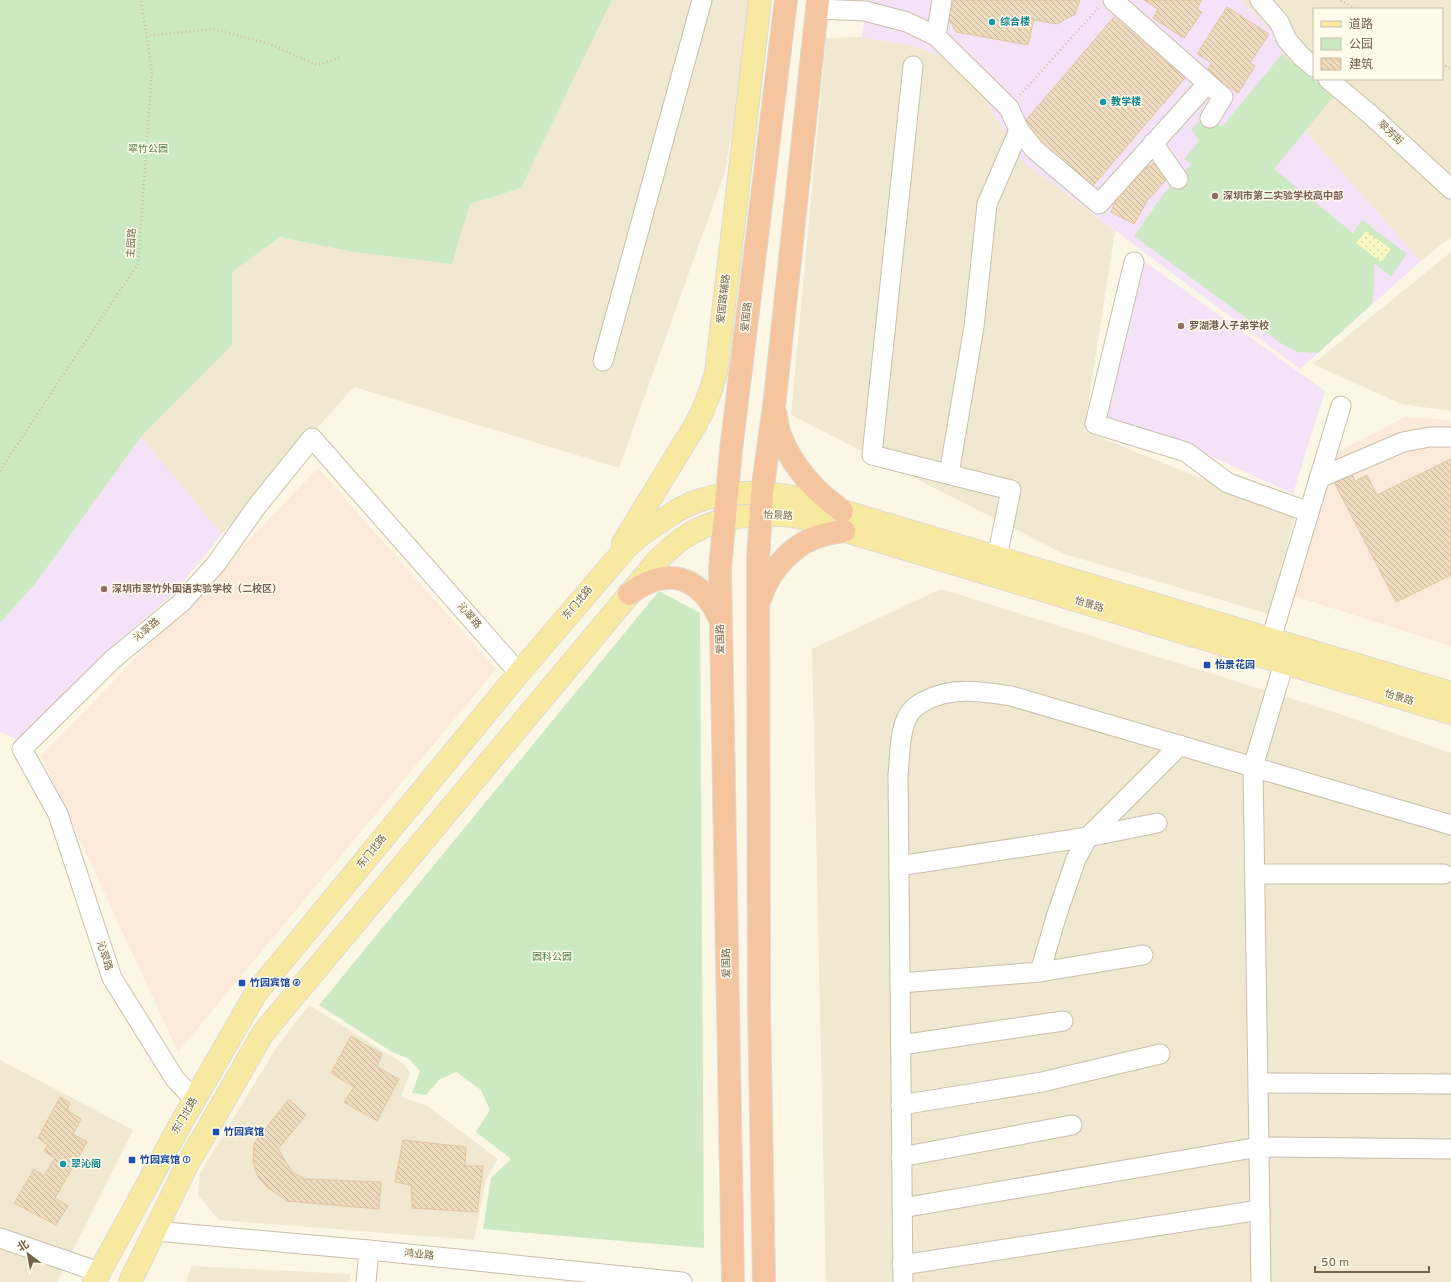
<svg xmlns="http://www.w3.org/2000/svg" width="1451" height="1282" viewBox="0 0 1451 1282" font-family="Overpass,'Noto Sans SC',sans-serif">
	<style>
		.residential { fill: #f0e8d1; fill-rule: evenodd }
		.commercial { fill: #fbead9 }
		.education { fill: #f4e2f8 }
		.green { fill: #cce9c4 }
		.sand { fill: url(#sand-dots) }
		.building { fill: url(#building-back-hatch); stroke: #e2c69f }
		.lines { fill: none; stroke-linecap: round; stroke-linejoin: round }
		.minor-casing { stroke: #cabea9; stroke-width: 21 }
		.major-casing { stroke: #ded9d4; stroke-width: 24 }
		.highway-casing { stroke: #ded9d4; stroke-width: 24 }
		.path { stroke: #d5bfa1; stroke-width: 2.5; stroke-dasharray: 1 3; stroke-linecap: butt }
		.minor { stroke: #fff; stroke-width: 19 }
		.major { stroke: #f8e9a0; stroke-width: 22 }
		.highway { stroke: #f4c59e; stroke-width: 22 }
		.culture-dot { fill: #0f9aa8; stroke: #fefbeb; stroke-width: 1.5 }
		.education-dot { fill: #8d6e63; stroke: #fefbeb; stroke-width: 1.5 }
		.transit-dot { fill: #1a4fb4; stroke: #fefbeb; stroke-width: 1.5 }
		.labels { text-anchor: middle; dominant-baseline: central; stroke-width: 3; stroke-linejoin: round; paint-order: stroke }
		.culture-label { font-size: 10px; font-weight: bold; fill: #0d838f; stroke: #fefbeb; text-anchor: start }
		.street-label { font-size: 10px; fill: #74624b; stroke: #fefbeb }
		.park-label { font-size: 10px; fill: #4c7f46; stroke: #fefbeb }
		.education-label { font-size: 10px; font-weight: bold; fill: #785e54; stroke: #fefbeb; text-anchor: start }
		.transit-label { font-size: 10px; font-weight: bold; fill: #164399; stroke: #fefbeb; text-anchor: start }
	</style>
	<defs>
		<pattern id="sand-dots" width="8" height="8" patternUnits="userSpaceOnUse"><rect width="8" height="8" fill="#faf8c1"/><path d="M2 2h.1M6 6h.1" fill="none" stroke="#dad7a7" stroke-width="1.8" stroke-linecap="round"/></pattern>
		<pattern id="building-back-hatch" width="6" height="6" patternUnits="userSpaceOnUse"><rect width="6" height="6" fill="#eedabc"/><path d="M-1 5l2 2M0 0l6 6M5-1l2 2" fill="none" stroke="#c5b49b"/></pattern>
	</defs>
	<rect width="100%" height="100%" fill="#fcf7e5"/>
	<g class="residential">
		<polygon points="612,0 754,0 725,172 619,468 354,387 222,534 141,437 232,345 232,272 280,237 353,252 452,264 470,204 521,188"/>
		<path d="M1240,0H1451V237L1421,261L1305,131L1334,96L1282,54L1277,37ZM1314,9H1442V79H1314Z"/>
		<polygon points="862,37 915,46 948,59 979,89 1021,160 1115,231 1084,431 1295,516 1269,614 1064,554 791,415 826,38"/>
		<polygon points="1451,252 1451,411 1401,404 1313,364"/>
		<polygon points="941,589 1334,712 1451,753 1451,1282 826,1282 812,649"/>
		<polygon points="309,1005 404,1064 410,1073 401,1097 426,1105 498,1159 486,1180 474,1240 219,1220 198,1195 200,1173 276,1048"/>
		<polygon points="0,1060 133,1130 57,1282 0,1282"/>
		<polygon points="192,1266 350,1274 350,1282 186,1282"/>
	</g>
	<g class="commercial">
		<polygon points="1405,417 1451,420 1451,646 1294,596 1332,455"/>
		<polygon points="318,468 496,669 178,1052 41,756"/>
	</g>
	<g class="education">
		<polygon points="867,0 1240,0 1278,37 1282,54 1334,96 1305,131 1421,261 1300,369 1021,160 979,89 948,59 915,46 862,37"/>
		<polygon points="1144,261 1325,391 1293,494 1200,451 1104,419"/>
		<polygon points="141,437 222,534 173,594 115,644 20,741 0,732 0,623 35,584"/>
	</g>
	<g class="green">
		<polygon points="0,0 612,0 521,188 470,204 452,264 353,252 280,237 232,272 232,345 141,437 35,584 0,623"/>
		<polygon points="1282,54 1334,96 1274,169 1353,233 1362,220 1407,254 1391,276 1374,264 1374,286 1372,304 1318,353 1298,352 1282,344 1134,236 1165,192 1192,164 1184,159 1199,141 1191,129 1206,115 1222,127"/>
		<polygon points="659,591 700,613 704,1248 483,1229 491,1178 511,1159 476,1132 490,1110 481,1090 456,1072 439,1080 426,1095 412,1093 420,1071 409,1059 392,1052 319,1005"/>
	</g>
	<polygon class="sand" points="1366,231 1391,249 1381,262 1356,243"/>
	<g class="building">
		<polygon points="951,0 1080,0 1075,14 1057,24 1034,20 1028,45 956,32 949,19"/>
		<polygon points="1144,0 1202,0 1197,9 1202,12 1184,38 1153,18 1158,9"/>
		<polygon points="1227,7 1269,34 1250,63 1255,66 1238,93 1206,72 1212,63 1197,54"/>
		<polygon points="1114,17 1185,78 1092,187 1021,126"/>
		<polygon points="1154,163 1166,180 1147,201 1134,224 1111,212 1117,198 1139,172"/>
		<polygon points="1451,459 1451,575 1396,602 1333,480 1351,471 1355,481 1367,475 1377,495"/>
		<polygon points="351,1036 382,1054 377,1067 399,1079 377,1121 344,1102 354,1087 331,1073"/>
		<polygon points="60,1097 70,1103 67,1110 81,1119 73,1134 87,1142 55,1198 68,1206 56,1225 14,1203 34,1169 44,1176 55,1158 44,1151 48,1145 38,1138"/>
		<polygon points="289,1099 306,1115 278,1149 292,1172 305,1179 381,1182 379,1209 287,1201 267,1187 258,1177 253,1161 254,1143"/>
		<polygon points="403,1140 466,1147 465,1166 483,1166 477,1212 412,1208 411,1185 395,1182"/>
	</g>
	<g class="lines">
		<g class="minor-casing">
			<g id="minor">
				<polyline points="1113,0 1223,97 1210,118"/>
				<polyline points="1260,0 1279,22 1287,40 1301,56 1314,67"/>
				<polyline points="817,9 865,11 907,22 936,36 1009,108 1019,130 1034,149 1099,204 1207,84"/>
				<polyline points="936,36 942,0"/>
				<polyline points="913,66 872,455 1011,490 997,557"/>
				<polyline points="1328,79 1372,116 1451,189"/>
				<polyline points="1153,143 1178,179"/>
				<polyline points="1134,262 1095,424 1186,452 1228,483 1309,512"/>
				<polyline points="603,361 702,0"/>
				<polyline points="949,474 974,327 987,204 1019,130"/>
				<polyline points="1319,478 1403,442 1430,437 1451,437"/>
				<polyline points="1271,639 1341,406"/>
				<polyline points="899,866 1088,837 1157,823"/>
				<polyline points="1255,874 1444,874"/>
				<polyline points="1040,972 1057,914 1076,859 1088,837 1180,745"/>
				<polyline points="900,983 1040,972 1143,955"/>
				<polyline points="901,1045 1063,1021"/>
				<polyline points="1258,1083 1451,1084"/>
				<polyline points="195,1100 175,1079 112,978 58,814 22,749 112,660 181,603 216,564 257,506 312,438 519,673"/>
				<polyline points="901,1105 1042,1082 1160,1054"/>
				<polyline points="901,1157 1072,1125"/>
				<polyline points="902,1208 1259,1147 1451,1149"/>
				<polyline points="155,1231 369,1250 682,1282"/>
				<polyline points="0,1238 99,1272"/>
				<polyline points="902,1265 1260,1210"/>
				<polyline points="366,1282 369,1250"/>
				<path d="M903,1282L898,775C900,758 899,734 907,718C910,711 916,706 921,703C949,686 980,691 1011,696L1451,825"/>
				<polyline points="1261,1282 1253,767 1284,663"/>
			</g>
		</g>
		<g class="major-casing">
			<g id="major">
				<path d="M623,543L696,424C705,407 711,392 716,373L760,0"/>
				<polyline points="94,1282 180,1125 256,993 519,673 607,570 627,547 643,533 678,510 692,503 704,499 727,493 762,493 788,496 799,498 1451,693"/>
				<path d="M130,1282L187,1165L263,1033L657,561C667,551 676,542 688,535C720,515 763,512 799,517L1451,713"/>
			</g>
		</g>
		<g class="highway-casing">
			<g id="highway">
				<path d="M776,415C778,444 800,474 820,493C827,500 835,505 842,511"/>
				<path d="M629,594C668,565 700,576 720,619"/>
				<path d="M761,597C769,570 795,542 823,535C830,533 837,532 844,531"/>
				<polyline points="733,1282 720,569 731,450 786,0"/>
				<polyline points="764,1282 759,1004 758,560 762,493 775,398 818,0"/>
			</g>
		</g>
		<g class="path">
			<polyline points="1341,0 1355,9"/>
			<polyline points="146,36 214,29 267,43 317,65 339,58"/>
			<polyline points="1442,64 1451,69"/>
			<polyline points="1020,95 1098,8"/>
			<polyline points="0,471 73,360 138,264 152,71 141,0"/>
		</g>
		<use href="#minor" class="minor"/>
		<use href="#major" class="major"/>
		<use href="#highway" class="highway"/>
	</g>
	<g class="culture-dot">
		<circle cx="992" cy="22" r="4"/>
		<circle cx="1103" cy="102" r="4"/>
		<circle cx="63" cy="1164" r="4"/>
	</g>
	<g class="education-dot">
		<circle cx="1215" cy="196" r="4"/>
		<circle cx="1181" cy="326" r="4"/>
		<circle cx="104" cy="589" r="4"/>
	</g>
	<g class="transit-dot">
		<rect x="1203" y="661" width="8" height="8" rx="2"/>
		<rect x="238" y="979" width="8" height="8" rx="2"/>
		<rect x="212" y="1128" width="8" height="8" rx="2"/>
		<rect x="128" y="1156" width="8" height="8" rx="2"/>
	</g>
	<g class="labels">
		<g class="culture-label">
			<text x="1000" y="22">综合楼</text>
			<text x="1111" y="102">教学楼</text>
			<text x="71" y="1164">翠沁阁</text>
		</g>
		<g class="street-label">
			<text transform="translate(1390 133) rotate(43)">翠芳街</text>
			<text transform="translate(132 243) rotate(-86)">主园路</text>
			<text transform="translate(724 299) rotate(-83)">爱国路辅路</text>
			<text transform="translate(747 317) rotate(-83)">爱国路</text>
			<text transform="translate(778 516) rotate(3)">怡景路</text>
			<text transform="translate(578 603) rotate(-50)">东门北路</text>
			<text transform="translate(1089 605) rotate(17)">怡景路</text>
			<text transform="translate(469 616) rotate(49)">沁翠路</text>
			<text transform="translate(147 630) rotate(-40)">沁翠路</text>
			<text transform="translate(721 639) rotate(-91)">爱国路</text>
			<text transform="translate(1399 698) rotate(17)">怡景路</text>
			<text transform="translate(372 852) rotate(-51)">东门北路</text>
			<text transform="translate(104 956) rotate(72)">沁翠路</text>
			<text transform="translate(727 963) rotate(-91)">爱国路</text>
			<text transform="translate(185 1116) rotate(-60)">东门北路</text>
			<text transform="translate(419 1255) rotate(6)">鸿业路</text>
		</g>
		<g class="park-label">
			<text x="148" y="149">翠竹公园</text>
			<text x="552" y="957">园科公园</text>
		</g>
		<g class="education-label">
			<text x="1223" y="196">深圳市第二实验学校高中部</text>
			<text x="1189" y="326">罗湖港人子弟学校</text>
			<text x="112" y="589">深圳市翠竹外国语实验学校（二校区）</text>
		</g>
		<g class="transit-label">
			<text x="1215" y="665">怡景花园</text>
			<text x="250" y="983">竹园宾馆 ②</text>
			<text x="224" y="1132">竹园宾馆</text>
			<text x="140" y="1160">竹园宾馆 ①</text>
		</g>
	</g>
	<rect x="1313" y="8" width="130" height="72" fill="#fefbeb" stroke="#c7beab"/>
	<rect x="1321" y="21" width="20" height="6" fill="#f8e9a0" stroke="#c7beab"/>
	<text x="1349" y="28" font-size="12" fill="#74624b">道路</text>
	<rect x="1321" y="38" width="20" height="12" fill="#cce9c4" stroke="#c7beab"/>
	<text x="1349" y="48" font-size="12" fill="#74624b">公园</text>
	<rect x="1321" y="58" width="20" height="12" fill="url(#building-back-hatch)" stroke="#c7beab"/>
	<text x="1349" y="68" font-size="12" fill="#74624b">建筑</text>
	<g transform="translate(28 1254) rotate(328)" stroke="#fefbeb" stroke-width="3" paint-order="stroke">
	<path d="M0-3L7 15L0 10L-7 15Z" fill="#74624b"/>
	<text y="-6" font-size="11" font-weight="bold" text-anchor="middle" fill="#74624b">北</text>
	</g>
	<path d="M1315 1266v6h114v-6" fill="none" stroke="#74624b" stroke-width="2"/>
	<text x="1321" y="1266" font-size="12" fill="#74624b" stroke="#fefbeb" stroke-width="3" paint-order="stroke">50 m</text>
</svg>
